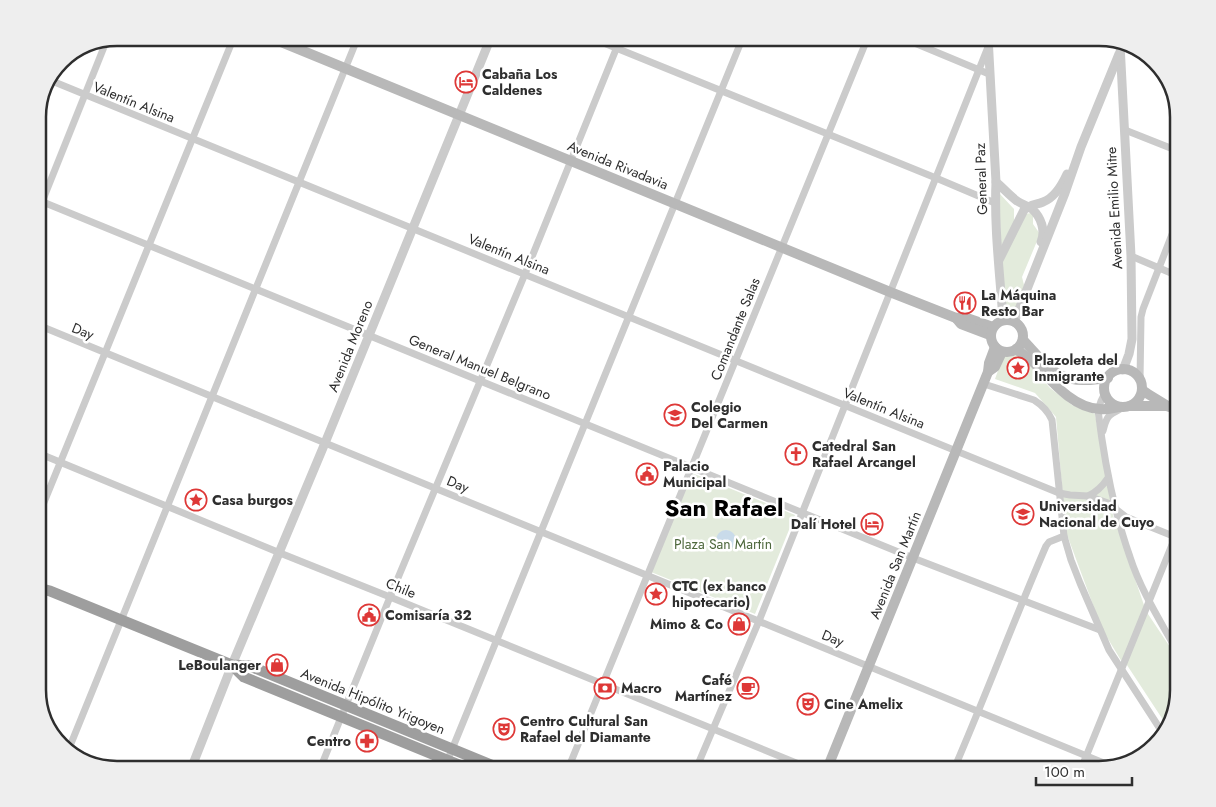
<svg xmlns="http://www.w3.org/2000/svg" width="1216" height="807" viewBox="0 0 1216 807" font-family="Jost,sans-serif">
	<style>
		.green { fill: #e3ebdc }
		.water { fill: #c9dbea }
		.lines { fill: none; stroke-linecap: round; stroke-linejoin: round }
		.minor { stroke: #cbcbcb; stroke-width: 7 }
		.tertiary { stroke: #cbcbcb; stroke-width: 9 }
		.secondary { stroke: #b8b8b8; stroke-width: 10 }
		.trunk { stroke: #9e9e9e; stroke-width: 11 }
		.labels { text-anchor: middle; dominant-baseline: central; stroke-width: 5; stroke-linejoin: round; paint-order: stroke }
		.poi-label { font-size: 14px; font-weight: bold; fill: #2e2e2e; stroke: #fff; text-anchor: start }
		.street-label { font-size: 14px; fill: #2e2e2e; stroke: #fff }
		.park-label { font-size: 14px; fill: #4e683d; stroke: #fff }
		.town-label { font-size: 24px; font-weight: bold; fill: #000; stroke: #fff }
		.rim { fill: none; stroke: #2e2e2e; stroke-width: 2.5 }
	</style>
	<rect width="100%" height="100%" fill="#fff"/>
	<g class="green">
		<polygon points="999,193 1014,209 1014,223 1001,246"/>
		<polygon points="1031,213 1033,216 1033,224 1040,234 1022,277 1024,285 1014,318 1005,317 999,261 1025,214"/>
		<polygon points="1004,354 1018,355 1034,370 1050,388 1072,405 1095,414 1113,515 1146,611 1178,659 1178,690 1167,726 1123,659 1122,662 1102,629 1066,532 1056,417 1035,393 995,379"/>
		<polygon points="692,473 795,515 755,614 651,572"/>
	</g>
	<circle class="water" cx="726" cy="540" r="10"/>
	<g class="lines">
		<g class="minor">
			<polyline points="589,37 936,178 995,203"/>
			<polyline points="900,37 989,74"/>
			<polyline points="52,81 1059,493 1070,495 1088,496 1108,503 1126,517 1178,538"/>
			<polyline points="1125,130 1178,151"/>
			<polyline points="38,200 913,558 1100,630"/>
			<polyline points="38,212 106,42"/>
			<polyline points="1131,256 1178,276"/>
			<polyline points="38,325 1111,766"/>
			<polyline points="1140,380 1141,317 1143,309 1178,219"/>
			<path d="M984,384L1034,400C1042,405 1048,411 1052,420L1064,536L1071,560L1080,583L1109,650L1164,735"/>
			<path d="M1105,393L1101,401L1098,410C1104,460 1113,509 1130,557C1141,591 1161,622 1178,653"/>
			<path d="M1103,431C1107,414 1109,415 1124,407"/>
			<polyline points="38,453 280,553 390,597 811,769"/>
			<path d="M1088,496C1097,492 1102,487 1108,478"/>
			<polyline points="38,517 234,37"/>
			<polyline points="68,751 358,37"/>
			<polyline points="320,769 390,597 525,274 621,37"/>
			<polyline points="444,769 743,37"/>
			<polyline points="568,769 868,37"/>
			<polyline points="696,769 759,621 988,47"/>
			<path d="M954,769C986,695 1014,620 1046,546L1049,542L1064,536"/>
			<polyline points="1081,769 1178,530"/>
		</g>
		<g class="tertiary">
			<path d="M988,37L996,182C994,228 1000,274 1003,320"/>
			<polyline points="1120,44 1131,256 1132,339 1129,354 1123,370"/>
			<path d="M996,182C1003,188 1010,196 1017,201C1022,204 1027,206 1032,209C1041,217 1046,231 1041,242"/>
			<path d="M999,260L1024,210C1030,204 1036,205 1043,202C1054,198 1062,185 1067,174"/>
			<polyline points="1014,322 1065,193 1081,147 1119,54"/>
			<polyline points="191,769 232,665 325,443 491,37"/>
		</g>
		<g class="secondary">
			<polyline points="269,37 890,292 956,318 964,317 993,327"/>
			<polyline points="956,318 961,324 990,335"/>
			<circle cx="1007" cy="336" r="16"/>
			<path d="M1023,340C1037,354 1051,375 1072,379C1083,382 1096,379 1108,378"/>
			<path d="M1016,349C1021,353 1027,357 1032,361C1050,379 1072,408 1100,409C1106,410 1113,408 1119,407"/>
			<circle cx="1123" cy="388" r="19"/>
			<polyline points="988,372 995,367 1002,352"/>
			<polyline points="1142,390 1148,394 1166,405"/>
			<polyline points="1130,406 1167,406 1178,410"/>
			<polyline points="827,769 988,372 989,363 995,347"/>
		</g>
		<g class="trunk">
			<polyline points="38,588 50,591 232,665 250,666 501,769"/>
			<polyline points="232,665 244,677 469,769"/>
		</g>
	</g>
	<defs>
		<g id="hotel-ring" transform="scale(1.125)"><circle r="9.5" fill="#fff" stroke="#de3837" stroke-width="1.5"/><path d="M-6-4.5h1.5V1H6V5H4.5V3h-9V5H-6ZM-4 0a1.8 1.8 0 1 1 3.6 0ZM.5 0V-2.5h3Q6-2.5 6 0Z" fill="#de3837"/></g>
		<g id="restaurant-ring" transform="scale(1.125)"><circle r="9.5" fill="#fff" stroke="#de3837" stroke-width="1.5"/><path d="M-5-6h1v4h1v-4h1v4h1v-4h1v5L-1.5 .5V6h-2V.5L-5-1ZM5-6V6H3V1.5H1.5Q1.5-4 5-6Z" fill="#de3837"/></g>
		<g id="sight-ring" transform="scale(1.125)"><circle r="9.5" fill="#fff" stroke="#de3837" stroke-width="1.5"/><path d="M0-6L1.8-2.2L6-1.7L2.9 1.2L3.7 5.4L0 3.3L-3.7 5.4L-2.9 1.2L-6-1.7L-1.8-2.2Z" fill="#de3837"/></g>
		<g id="school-ring" transform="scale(1.125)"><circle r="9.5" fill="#fff" stroke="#de3837" stroke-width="1.5"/><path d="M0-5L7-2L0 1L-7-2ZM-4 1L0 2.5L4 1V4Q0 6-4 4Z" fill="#de3837"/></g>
		<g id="church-ring" transform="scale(1.125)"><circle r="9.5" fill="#fff" stroke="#de3837" stroke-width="1.5"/><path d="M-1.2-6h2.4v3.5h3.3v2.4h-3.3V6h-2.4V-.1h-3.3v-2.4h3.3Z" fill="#de3837"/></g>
		<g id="civic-ring" transform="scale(1.125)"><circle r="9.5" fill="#fff" stroke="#de3837" stroke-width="1.5"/><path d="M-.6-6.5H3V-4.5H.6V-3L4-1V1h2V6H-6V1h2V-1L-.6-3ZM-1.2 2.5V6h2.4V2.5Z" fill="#de3837"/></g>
		<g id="university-ring" transform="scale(1.125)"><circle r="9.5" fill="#fff" stroke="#de3837" stroke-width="1.5"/><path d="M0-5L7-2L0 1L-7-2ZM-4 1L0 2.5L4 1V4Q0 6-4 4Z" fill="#de3837"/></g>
		<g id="shop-ring" transform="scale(1.125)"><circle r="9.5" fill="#fff" stroke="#de3837" stroke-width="1.5"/><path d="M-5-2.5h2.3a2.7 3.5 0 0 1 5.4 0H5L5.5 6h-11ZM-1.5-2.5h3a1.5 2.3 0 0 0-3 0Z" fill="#de3837"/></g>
		<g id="bank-ring" transform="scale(1.125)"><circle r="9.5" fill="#fff" stroke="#de3837" stroke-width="1.5"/><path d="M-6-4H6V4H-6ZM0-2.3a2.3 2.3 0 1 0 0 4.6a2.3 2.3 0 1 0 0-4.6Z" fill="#de3837"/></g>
		<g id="cafe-ring" transform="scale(1.125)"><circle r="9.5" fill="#fff" stroke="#de3837" stroke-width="1.5"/><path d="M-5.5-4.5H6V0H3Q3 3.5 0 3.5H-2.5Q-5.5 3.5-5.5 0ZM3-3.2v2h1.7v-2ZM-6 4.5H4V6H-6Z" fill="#de3837"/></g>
		<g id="theatre-ring" transform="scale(1.125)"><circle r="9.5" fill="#fff" stroke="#de3837" stroke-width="1.5"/><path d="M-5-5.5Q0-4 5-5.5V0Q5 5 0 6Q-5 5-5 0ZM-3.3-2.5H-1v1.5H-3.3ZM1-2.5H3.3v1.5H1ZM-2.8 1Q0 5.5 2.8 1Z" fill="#de3837"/></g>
		<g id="pharmacy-ring" transform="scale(1.125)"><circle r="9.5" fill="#fff" stroke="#de3837" stroke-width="1.5"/><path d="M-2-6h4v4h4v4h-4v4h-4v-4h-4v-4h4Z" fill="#de3837"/></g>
	</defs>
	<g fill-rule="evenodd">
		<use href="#hotel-ring" x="466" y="82"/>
		<use href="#restaurant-ring" x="965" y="303"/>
		<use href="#sight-ring" x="1018" y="368"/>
		<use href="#school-ring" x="675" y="415"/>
		<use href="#church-ring" x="796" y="454"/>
		<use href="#civic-ring" x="647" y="474"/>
		<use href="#sight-ring" x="196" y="500"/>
		<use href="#university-ring" x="1023" y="514"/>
		<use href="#hotel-ring" x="872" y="524"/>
		<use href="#sight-ring" x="656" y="594"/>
		<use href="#civic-ring" x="369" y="615"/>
		<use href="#shop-ring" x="739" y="624"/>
		<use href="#shop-ring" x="277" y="665"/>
		<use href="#bank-ring" x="605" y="688"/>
		<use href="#cafe-ring" x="748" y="688"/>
		<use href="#theatre-ring" x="808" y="704"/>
		<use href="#theatre-ring" x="504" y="729"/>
		<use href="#pharmacy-ring" x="367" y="741"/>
	</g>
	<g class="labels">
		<g class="poi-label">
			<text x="482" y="74">Cabaña Los<tspan x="482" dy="16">Caldenes</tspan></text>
			<text x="981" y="295">La Máquina<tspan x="981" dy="16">Resto Bar</tspan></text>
			<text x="1034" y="360">Plazoleta del<tspan x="1034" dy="16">Inmigrante</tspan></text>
			<text x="691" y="407">Colegio<tspan x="691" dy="16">Del Carmen</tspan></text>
			<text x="812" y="446">Catedral San<tspan x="812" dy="16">Rafael Arcangel</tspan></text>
			<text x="663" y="466">Palacio<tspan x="663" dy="16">Municipal</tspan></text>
			<text x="212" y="500">Casa burgos</text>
			<text x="1039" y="506">Universidad<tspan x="1039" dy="16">Nacional de Cuyo</tspan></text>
			<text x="856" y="524" text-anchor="end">Dalí Hotel</text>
			<text x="672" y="586">CTC (ex banco<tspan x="672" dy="16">hipotecario)</tspan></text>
			<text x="385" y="615">Comisaría 32</text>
			<text x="723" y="624" text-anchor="end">Mimo &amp; Co</text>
			<text x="261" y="665" text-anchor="end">LeBoulanger</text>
			<text x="732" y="680" text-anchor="end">Café<tspan x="732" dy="16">Martínez</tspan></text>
			<text x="621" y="688">Macro</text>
			<text x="824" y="704">Cine Amelix</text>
			<text x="520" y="721">Centro Cultural San<tspan x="520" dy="16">Rafael del Diamante</tspan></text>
			<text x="351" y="741" text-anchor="end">Centro</text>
		</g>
		<g class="street-label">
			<text transform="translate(134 102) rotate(22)">Valentín Alsina</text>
			<text transform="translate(618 165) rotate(22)">Avenida Rivadavia</text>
			<text transform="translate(981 179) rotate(-92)">General Paz</text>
			<text transform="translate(1114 208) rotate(-93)">Avenida Emilio Mitre</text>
			<text transform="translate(509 254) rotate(22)">Valentín Alsina</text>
			<text transform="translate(735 329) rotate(-68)">Comandante Salas</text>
			<text transform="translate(83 331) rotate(22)">Day</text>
			<text transform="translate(350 346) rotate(-68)">Avenida Moreno</text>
			<text transform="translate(480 367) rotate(22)">General Manuel Belgrano</text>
			<text transform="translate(884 408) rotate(22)">Valentín Alsina</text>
			<text transform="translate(458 484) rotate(23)">Day</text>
			<text transform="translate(895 565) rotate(-68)">Avenida San Martín</text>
			<text transform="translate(401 588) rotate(22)">Chile</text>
			<text transform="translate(833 638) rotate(22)">Day</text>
			<text transform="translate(373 701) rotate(22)">Avenida Hipólito Yrigoyen</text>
		</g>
		<g class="park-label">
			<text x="723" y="544">Plaza San Martín</text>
		</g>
		<g class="town-label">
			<text x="724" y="507">San Rafael</text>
		</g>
	</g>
	<path d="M0 0H1216V807H0ZM117 46H1099A71 71 0 0 1 1170 117V690A71 71 0 0 1 1099 761H117A71 71 0 0 1 46 690V117A71 71 0 0 1 117 46Z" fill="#eee" fill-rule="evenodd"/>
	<path class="rim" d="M117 46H1099A71 71 0 0 1 1170 117V690A71 71 0 0 1 1099 761H117A71 71 0 0 1 46 690V117A71 71 0 0 1 117 46Z"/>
	<path d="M1036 777v8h96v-8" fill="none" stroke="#2e2e2e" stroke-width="2.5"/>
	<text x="1044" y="777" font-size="15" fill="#2e2e2e" stroke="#ffffff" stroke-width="4" paint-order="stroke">100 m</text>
</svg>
